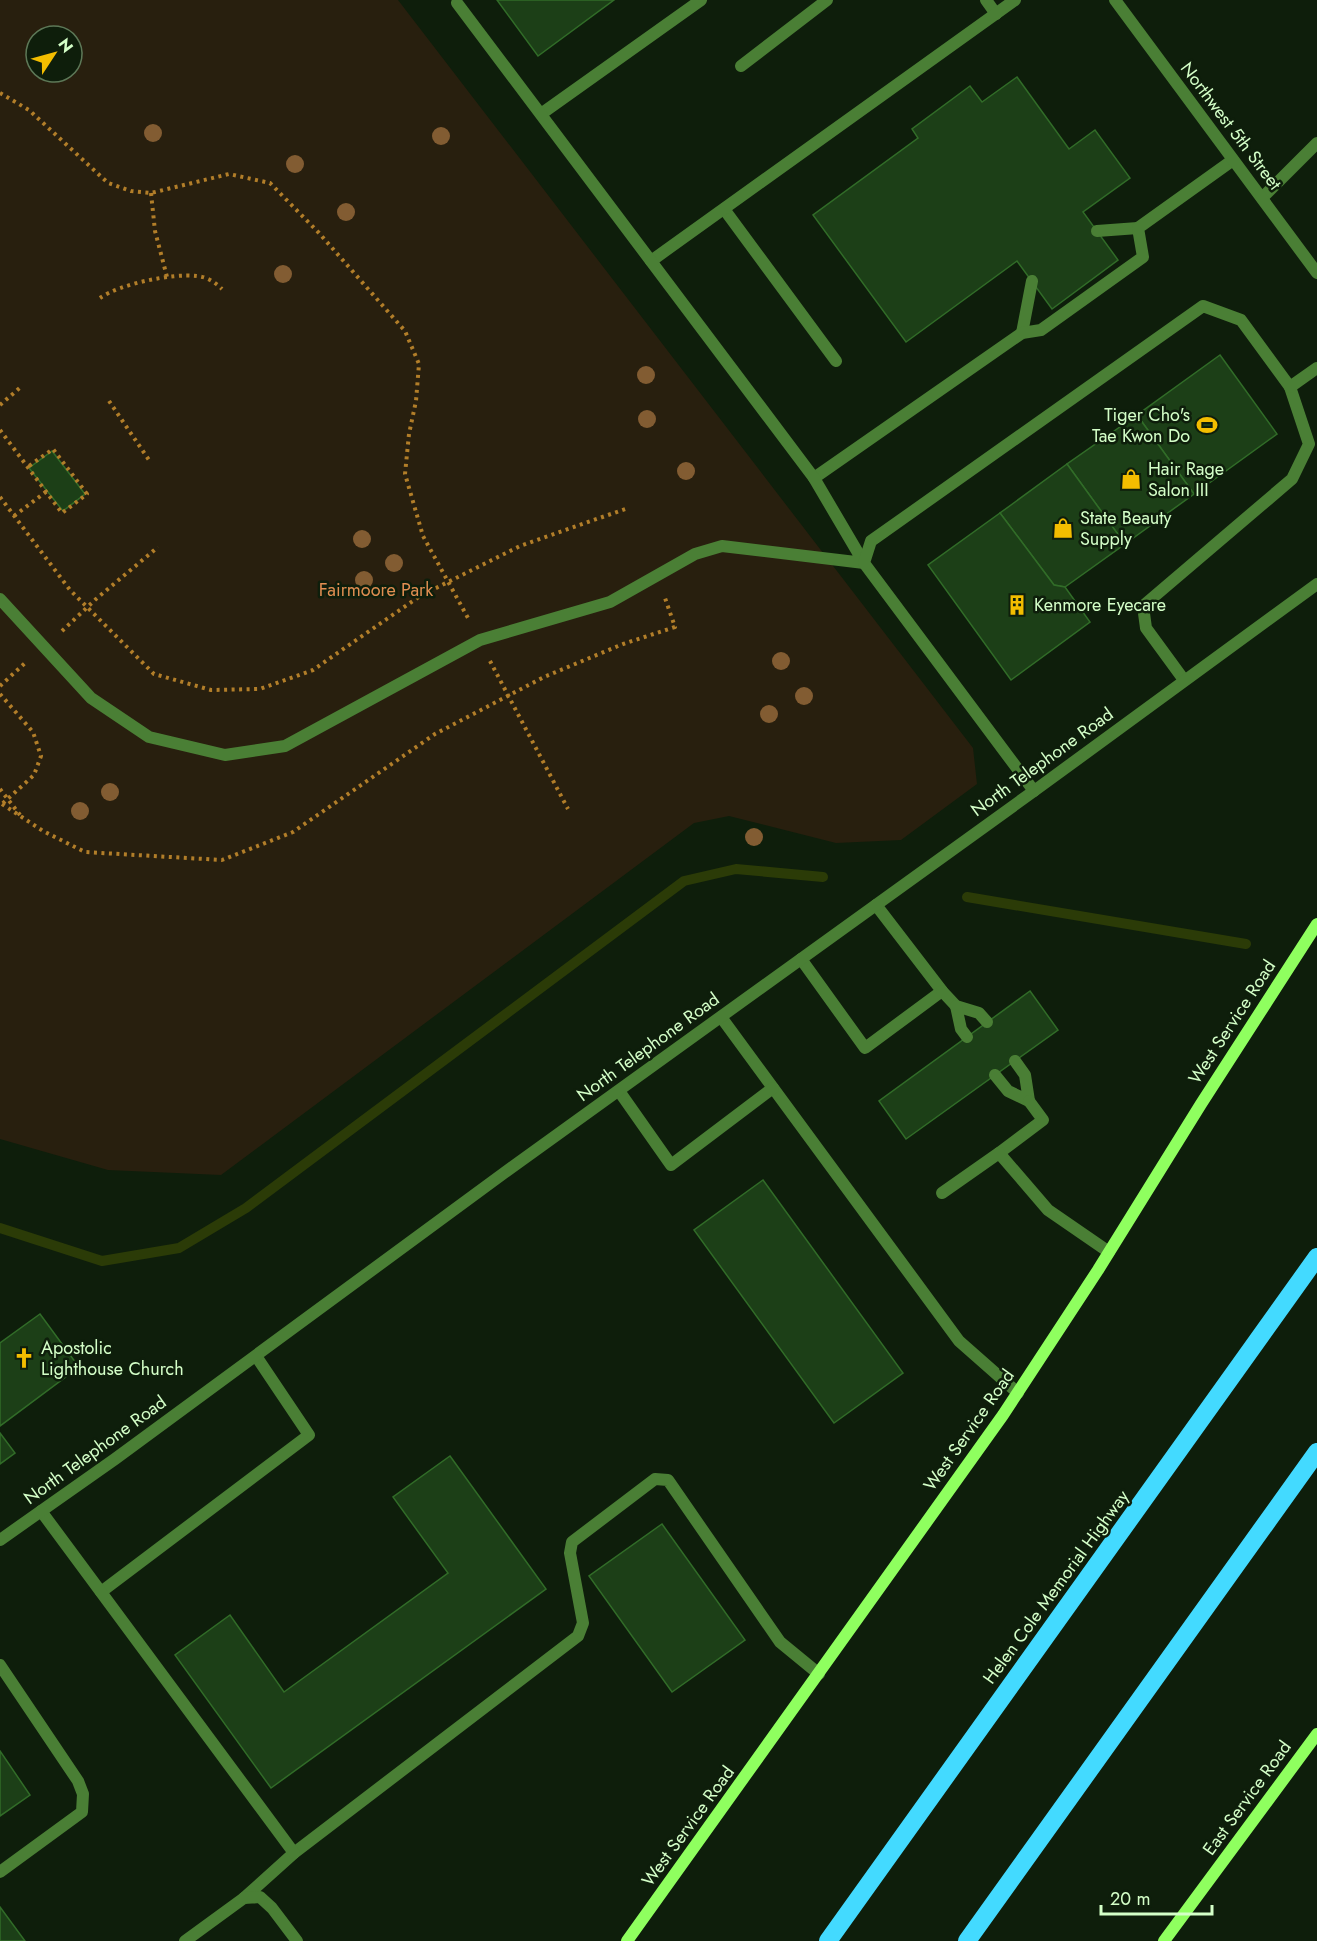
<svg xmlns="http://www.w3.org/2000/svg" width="1317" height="1941" viewBox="0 0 1317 1941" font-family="Jost,sans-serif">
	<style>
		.green { fill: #281f0e; fill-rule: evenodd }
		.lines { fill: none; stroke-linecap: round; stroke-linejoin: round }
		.stream { stroke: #2b3b07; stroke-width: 10 }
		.building { fill: #1c3f17; stroke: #316c28; stroke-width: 1.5 }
		.path { stroke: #b27e29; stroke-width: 4; stroke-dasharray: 3 4.5; stroke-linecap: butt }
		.service { stroke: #4a7f35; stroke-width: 12 }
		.minor { stroke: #4a7f35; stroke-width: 12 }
		.tertiary { stroke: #4a7f35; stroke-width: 12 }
		.secondary { stroke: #8fff5f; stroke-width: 12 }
		.motorway { stroke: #43daff; stroke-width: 18 }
		.tree { fill: #825c32 }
		.labels { text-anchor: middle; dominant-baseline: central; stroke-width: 5; stroke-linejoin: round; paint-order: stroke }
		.street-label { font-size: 18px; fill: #d4ffc8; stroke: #0e1e0b }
		.poi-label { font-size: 18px; fill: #d4ffc8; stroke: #0e1e0b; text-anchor: start }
		.park-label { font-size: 18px; fill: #e18f52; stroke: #0e1e0b }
	</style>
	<rect width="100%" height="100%" fill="#0e1e0b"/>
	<path class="green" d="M0,0H398L973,748L977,784L901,840L836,843L729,816L694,823L221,1175L108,1170L0,1139ZM36,36H72V72H36Z"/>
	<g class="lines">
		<g class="stream">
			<polyline points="967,897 1246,944"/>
			<polyline points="0,1228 102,1261 179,1248 246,1208 684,881 736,869 823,877"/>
		</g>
	</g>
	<g class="building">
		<polygon points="497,0 614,0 538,56"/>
		<polygon points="1017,77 1069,149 1095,130 1130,178 1083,212 1118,260 1052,309 1017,261 906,342 813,215 918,138 912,129 970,86 982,102"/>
		<polygon points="1220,355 1277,434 1194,494 1137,415"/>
		<polygon points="1137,415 1194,494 1125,544 1067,464"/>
		<polygon points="52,451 85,494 63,511 29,468"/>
		<polygon points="1067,464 1125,544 1065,587 1054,585 1000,513"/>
		<polygon points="1000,513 1054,585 1065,587 1090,622 1011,680 928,565"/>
		<polygon points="1030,991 1058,1030 906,1139 879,1101"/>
		<polygon points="763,1180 903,1373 834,1423 694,1230"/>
		<polygon points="40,1314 79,1367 0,1426 0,1343"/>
		<polygon points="0,1433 15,1453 0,1464"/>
		<polygon points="450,1456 546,1589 271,1788 175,1655 230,1615 284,1692 448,1573 393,1497"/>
		<polygon points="662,1524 745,1640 672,1692 589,1576"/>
		<polygon points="0,1751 30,1795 0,1816"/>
		<polygon points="0,1907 25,1941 0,1941"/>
	</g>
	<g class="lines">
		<g class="path">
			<polyline points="0,93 29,110 108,183 131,191 151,193 229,174 270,183 319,233 405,331 419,364 416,401 409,434 405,474 423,536 468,618"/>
			<polyline points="151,193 155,231 167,277"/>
			<path d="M100,298C120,284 172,273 197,276C207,277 215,282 222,289"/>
			<polyline points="109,401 151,463"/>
			<polyline points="0,405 22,386"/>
			<polyline points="0,430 62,513 87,494 53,449 29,466"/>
			<polyline points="0,497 70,590 154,674 211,690 260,689 313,670 420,596 520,546 628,508"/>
			<polyline points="14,516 47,491"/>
			<polyline points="62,631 96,599 158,547"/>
			<polyline points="490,661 568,809"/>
			<polyline points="0,686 25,663"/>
			<polyline points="0,694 33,732 41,756 34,775 1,805"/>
			<polyline points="0,789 20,815"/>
			<polyline points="2,804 43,831 85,852 222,860 293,832 435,734 544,677 623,644 675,627 665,598"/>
		</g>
		<g class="service">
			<polyline points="986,0 996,14"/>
			<polyline points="741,66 827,0"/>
			<polyline points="541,114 701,0"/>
			<polyline points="1262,198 1317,143"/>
			<polyline points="724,209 836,361"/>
			<polyline points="1097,231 1138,228"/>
			<polyline points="651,261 1015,0"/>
			<polyline points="1022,333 1032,281"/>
			<polyline points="814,478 1022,333 1041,330 1143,257 1138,228 1233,160"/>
			<polyline points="0,599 91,698 149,737 225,755 285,746 480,640 610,602 695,554 722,546 864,563 814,478 457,3"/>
			<polyline points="1184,680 1146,628 1143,606 1292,479 1309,444 1290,387"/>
			<polyline points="1034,791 864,563 871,541 1203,306 1241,320 1290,387 1317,368"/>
			<polyline points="801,959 865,1048 942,991 876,905"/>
			<polyline points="942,991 956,1006 979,1013 987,1022"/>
			<polyline points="956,1006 961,1029 967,1037"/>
			<polyline points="721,1017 959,1341 1018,1393"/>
			<polyline points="995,1075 1008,1091 1029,1101 1025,1075 1015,1061"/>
			<polyline points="619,1091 671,1165 773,1088"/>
			<polyline points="1029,1101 1043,1120 999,1153 1048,1210 1109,1252"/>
			<polyline points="942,1193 999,1153"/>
			<polyline points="101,1592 309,1435 256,1356"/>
			<polyline points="0,1665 78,1781 83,1794 82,1812 0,1872"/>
			<polyline points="244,1898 294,1853 578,1636 583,1623 570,1553 572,1542 655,1479 668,1480 780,1642 819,1674"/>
			<polyline points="185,1941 244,1898 260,1897 272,1908 297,1941"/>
		</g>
		<polyline class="minor" points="41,1511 294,1853"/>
		<g class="tertiary">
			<polyline points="1115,0 1317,273"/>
			<polyline points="0,1540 115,1459 504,1173 1034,791 1317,584"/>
		</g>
		<g class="secondary">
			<polyline points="627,1941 1003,1415 1098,1270 1201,1104 1317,924"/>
			<polyline points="1164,1941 1317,1734"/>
		</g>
		<g class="motorway">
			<polyline points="828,1941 1317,1257"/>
			<polyline points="967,1941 1317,1452"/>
		</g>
	</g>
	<g class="tree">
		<circle cx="153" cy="133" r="9"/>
		<circle cx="441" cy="136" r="9"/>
		<circle cx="295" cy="164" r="9"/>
		<circle cx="346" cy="212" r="9"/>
		<circle cx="283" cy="274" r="9"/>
		<circle cx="646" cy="375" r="9"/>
		<circle cx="647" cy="419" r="9"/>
		<circle cx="686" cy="471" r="9"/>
		<circle cx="362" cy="539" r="9"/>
		<circle cx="394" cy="563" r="9"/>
		<circle cx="364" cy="580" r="9"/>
		<circle cx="781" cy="661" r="9"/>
		<circle cx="804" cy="696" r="9"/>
		<circle cx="769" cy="714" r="9"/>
		<circle cx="110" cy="792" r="9"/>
		<circle cx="80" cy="811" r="9"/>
		<circle cx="754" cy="837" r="9"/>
	</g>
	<defs>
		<g id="stadium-bare" transform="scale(1.62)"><path d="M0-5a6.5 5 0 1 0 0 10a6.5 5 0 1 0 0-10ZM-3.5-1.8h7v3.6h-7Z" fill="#f3bd00" stroke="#0e1e0b" stroke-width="2.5" paint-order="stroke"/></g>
		<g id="shop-bare" transform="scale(1.62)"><path d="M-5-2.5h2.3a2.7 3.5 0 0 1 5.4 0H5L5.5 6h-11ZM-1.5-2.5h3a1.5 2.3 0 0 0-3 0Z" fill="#f3bd00" stroke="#0e1e0b" stroke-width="2.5" paint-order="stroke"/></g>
		<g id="building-bare" transform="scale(1.62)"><path d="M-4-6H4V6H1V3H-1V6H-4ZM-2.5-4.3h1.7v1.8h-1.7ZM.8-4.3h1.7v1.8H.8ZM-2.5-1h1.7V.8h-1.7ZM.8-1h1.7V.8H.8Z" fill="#f3bd00" stroke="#0e1e0b" stroke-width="2.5" paint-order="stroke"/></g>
		<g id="church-bare" transform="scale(1.62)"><path d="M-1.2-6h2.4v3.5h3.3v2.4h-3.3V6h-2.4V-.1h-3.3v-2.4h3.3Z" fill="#f3bd00" stroke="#0e1e0b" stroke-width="2.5" paint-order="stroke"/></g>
	</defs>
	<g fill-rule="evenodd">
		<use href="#stadium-bare" x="1207" y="425"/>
		<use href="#shop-bare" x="1131" y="479"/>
		<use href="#shop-bare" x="1063" y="528"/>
		<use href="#building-bare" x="1017" y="605"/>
		<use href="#church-bare" x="24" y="1358"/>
	</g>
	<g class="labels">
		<g class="street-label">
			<text transform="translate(1231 126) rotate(53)">Northwest 5th Street</text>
			<text transform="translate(1042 762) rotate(-36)">North Telephone Road</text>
			<text transform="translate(1232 1022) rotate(-57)">West Service Road</text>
			<text transform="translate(648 1047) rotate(-36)">North Telephone Road</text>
			<text transform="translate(969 1430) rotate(-55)">West Service Road</text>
			<text transform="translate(95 1450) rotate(-36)">North Telephone Road</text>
			<text transform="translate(1056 1587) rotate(-54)">Helen Cole Memorial Highway</text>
			<text transform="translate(1247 1798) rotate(-54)">East Service Road</text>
			<text transform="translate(688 1826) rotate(-54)">West Service Road</text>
		</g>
		<g class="poi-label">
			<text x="1190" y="415" text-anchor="end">Tiger Cho's<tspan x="1190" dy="21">Tae Kwon Do</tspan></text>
			<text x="1148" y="469">Hair Rage<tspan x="1148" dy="21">Salon III</tspan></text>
			<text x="1080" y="518">State Beauty<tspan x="1080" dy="21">Supply</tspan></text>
			<text x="1034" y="605">Kenmore Eyecare</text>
			<text x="41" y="1348">Apostolic<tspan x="41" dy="21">Lighthouse Church</tspan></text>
		</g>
		<g class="park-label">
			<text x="376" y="590">Fairmoore Park</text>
		</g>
	</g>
	<g transform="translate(54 54) rotate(54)"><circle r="28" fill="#0e1e0b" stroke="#5d7857" stroke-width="1.5"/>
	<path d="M0-4.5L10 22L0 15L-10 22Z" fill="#f3bd00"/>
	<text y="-9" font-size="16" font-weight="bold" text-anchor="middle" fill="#d4ffc8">N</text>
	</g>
	<path d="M1101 1905v9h111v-9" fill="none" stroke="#d4ffc8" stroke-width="3"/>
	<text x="1110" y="1905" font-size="18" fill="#d4ffc8" stroke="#0e1e0b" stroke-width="4.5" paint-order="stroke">20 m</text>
</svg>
